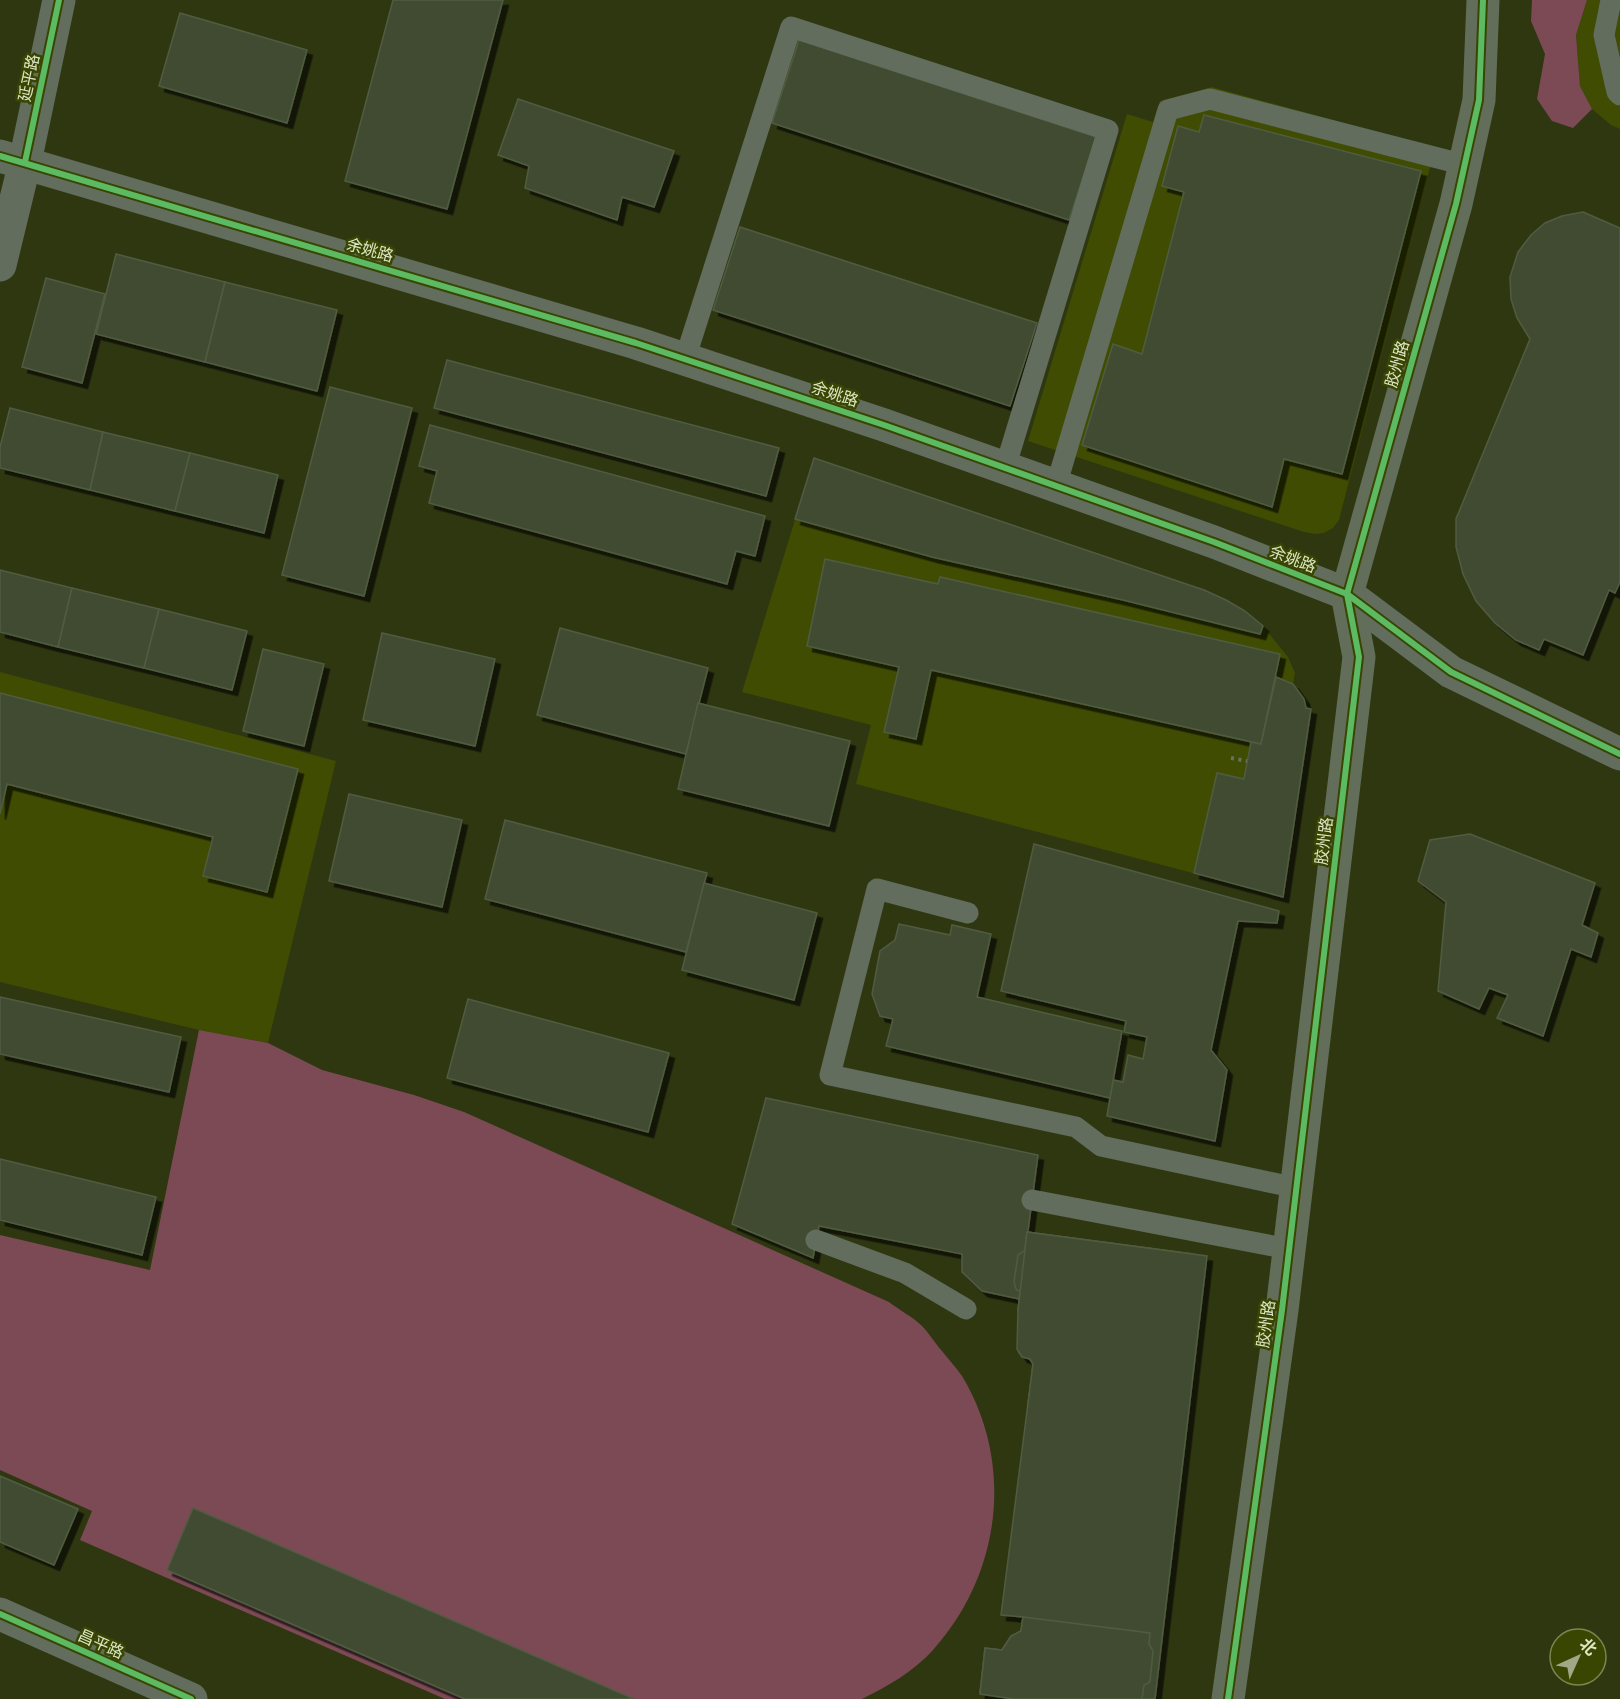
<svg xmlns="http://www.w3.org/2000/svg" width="1620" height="1699" viewBox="0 0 1620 1699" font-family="Rubik,'Noto Sans SC',sans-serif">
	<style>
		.built { fill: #3f4c02 }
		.green { fill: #7c4a54 }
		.building { fill: #404c32; stroke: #505c41; stroke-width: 1.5; filter: url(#shadow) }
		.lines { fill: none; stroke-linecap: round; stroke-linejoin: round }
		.path { stroke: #687160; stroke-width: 4; stroke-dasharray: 3 4.5; stroke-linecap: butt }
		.lane { stroke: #626d5d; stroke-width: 21 }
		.street { stroke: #626d5d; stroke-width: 33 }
		.secondary { stroke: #626e5a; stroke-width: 33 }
		.cycleway-casing { stroke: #394602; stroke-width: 10 }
		.cycleway { stroke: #5cba63; stroke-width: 6 }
		.labels { text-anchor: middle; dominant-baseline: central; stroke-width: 5; stroke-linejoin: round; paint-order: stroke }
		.street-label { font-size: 16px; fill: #dce6c6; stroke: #394602 }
	</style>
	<defs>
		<filter id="shadow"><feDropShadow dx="5.5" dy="5.5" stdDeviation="0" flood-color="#0009"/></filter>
	</defs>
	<rect width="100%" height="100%" fill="#2f3711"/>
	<g class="built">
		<polygon points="1587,0 1620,0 1620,129 1611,125 1592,109 1580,86 1576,35"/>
		<polygon points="1212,87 1435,148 1339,520 1333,528 1324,533 1315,534 1304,532 1028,441 1127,114 1153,122 1160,101"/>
		<polygon points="814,458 1204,590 1226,600 1263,626 1288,657 1295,673 1293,684 1304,699 1306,708 1311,709 1283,897 856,784 871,725 742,692"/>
		<polygon points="0,672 336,761 268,1043 199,1030 0,982"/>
	</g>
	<g class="green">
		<polygon points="1532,0 1587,0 1576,35 1580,86 1592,109 1573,128 1552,121 1537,99 1545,54 1531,21"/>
		<path d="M199,1030L268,1043L322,1070L414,1095L464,1112L889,1302C899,1310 913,1317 922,1326C929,1333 935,1343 942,1351C948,1359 956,1367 962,1376C1015,1464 1001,1574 933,1650C913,1672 888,1686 862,1699H445L80,1540L92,1511L0,1470V1235L150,1270Z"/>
	</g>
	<g class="building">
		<polygon points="393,0 503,0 447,209 345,181"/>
		<polygon points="180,13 307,50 287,123 159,86"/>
		<polygon points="799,40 1096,137 1069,220 772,123"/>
		<polygon points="518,99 674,151 654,207 622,197 617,220 525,188 529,166 498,155"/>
		<polygon points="1204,115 1421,171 1342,474 1284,459 1272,507 1082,445 1113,344 1142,354 1184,192 1162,186 1178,126 1199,132"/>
		<polygon points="1583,212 1620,228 1620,582 1615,593 1609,590 1583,655 1544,639 1539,650 1516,640 1495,623 1476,601 1463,574 1456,547 1456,519 1530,339 1517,318 1511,299 1510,277 1518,252 1531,235 1545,223 1562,216"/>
		<polygon points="740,227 1037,323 1010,406 713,310"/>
		<polygon points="116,254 225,282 205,362 96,334"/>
		<polygon points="46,278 105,294 82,383 22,367"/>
		<polygon points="225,282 337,310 317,391 205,362"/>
		<polygon points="447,360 779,448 766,496 434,408"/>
		<polygon points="330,387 412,408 364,596 282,575"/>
		<polygon points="10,408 103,432 90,490 0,468 0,447"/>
		<polygon points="430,425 765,516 755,556 736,551 727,584 429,503 437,471 419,466"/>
		<polygon points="103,432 190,453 175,511 90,490"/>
		<polygon points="190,453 278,475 264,533 175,511"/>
		<polygon points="814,458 1204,590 1226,600 1245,611 1263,626 1260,634 1123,600 932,557 795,519"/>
		<polygon points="825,559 938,584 940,577 1280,654 1261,744 931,670 916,739 884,732 899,667 807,646"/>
		<polygon points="0,570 72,588 58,647 0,632"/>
		<polygon points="72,588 159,609 144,668 58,647"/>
		<polygon points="159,609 247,631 232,690 144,668"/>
		<polygon points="560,628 708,668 686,754 537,715"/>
		<polygon points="382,633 495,659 475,746 363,720"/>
		<polygon points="263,649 324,664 304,746 243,731"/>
		<polygon points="1276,677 1293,684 1304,699 1306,708 1311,709 1283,897 1194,873 1217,773 1244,779 1251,742 1261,744"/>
		<polygon points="0,693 298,769 267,892 203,876 213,837 7,784 0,814"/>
		<polygon points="698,703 850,741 829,826 678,789"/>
		<polygon points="349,794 462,820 442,907 329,881"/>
		<polygon points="505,820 707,873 686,952 485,899"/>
		<polygon points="1470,834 1595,883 1582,925 1598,933 1591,957 1571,949 1543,1036 1497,1018 1508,995 1489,988 1479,1009 1438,991 1446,902 1418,881 1430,840"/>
		<polygon points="1034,844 1279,911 1277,923 1238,921 1211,1050 1227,1070 1215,1141 1107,1116 1113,1080 1123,1082 1128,1055 1143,1059 1147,1037 1124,1032 1126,1021 1001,991"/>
		<polygon points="704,883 817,913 794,1000 682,970"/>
		<polygon points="899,924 950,935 952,925 991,934 977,997 1122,1031 1110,1098 886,1046 893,1019 880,1016 872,994 880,951 895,940"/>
		<polygon points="0,997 181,1037 169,1092 0,1054"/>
		<polygon points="468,999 669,1053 648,1132 447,1078"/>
		<polygon points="766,1098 1038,1155 1019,1299 982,1291 962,1272 962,1254 819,1226 813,1258 732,1224"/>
		<polygon points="0,1159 156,1197 142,1255 0,1220"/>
		<polygon points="1027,1232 1193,1254 1191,1272 1195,1275 1196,1282 1193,1305 1190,1312 1185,1314 1183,1332 1154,1328 1152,1343 1160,1343 1175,1361 1175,1365 1172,1373 1168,1376 1159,1376 1155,1380 1150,1421 1104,1414 1108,1384 1078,1380 1074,1410 1028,1404 1033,1364 1030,1359 1019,1353 1018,1340 1038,1327 1045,1329 1047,1314 1018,1310 1020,1292 1016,1289 1014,1282 1018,1255 1025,1250"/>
		<polygon points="1027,1232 1207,1256 1155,1699 1014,1699 980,1693 985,1648 1002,1650 1011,1636 1021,1631 1023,1617 1001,1615 1033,1364 1030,1359 1022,1357 1017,1349 1018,1310"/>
		<polygon points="0,1476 78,1509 54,1565 0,1542"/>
		<polygon points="193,1508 634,1699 465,1699 167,1570"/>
		<polygon points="1023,1617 1150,1633 1149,1644 1153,1651 1150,1682 1144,1685 1142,1699 1014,1699 980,1694 985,1648 1002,1650 1011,1636 1021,1631"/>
	</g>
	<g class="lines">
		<polyline class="path" points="1231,758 1247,761"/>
		<g class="lane">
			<polyline points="1611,0 1604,35 1617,92 1620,95"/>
			<polyline points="685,359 791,27 1108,130 1005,468"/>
			<polyline points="1056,486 1168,110 1210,99 1465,165"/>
			<polyline points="968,913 877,889 830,1075 1076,1127 1101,1146 1297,1188"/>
			<polyline points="1032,1200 1289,1249"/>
			<polyline points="816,1240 905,1273 966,1309"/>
		</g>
		<g class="street">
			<polyline points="0,156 636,343 884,425 1214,542 1347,594 1451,672 1620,754"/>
			<polyline points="0,265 25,162 59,0"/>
			<polyline points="0,1614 191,1699"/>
		</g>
		<polyline class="secondary" points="1228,1699 1282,1310 1359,657 1347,594 1456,204 1479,100 1483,0"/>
		<g class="cycleway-casing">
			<g id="cycleway">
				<polyline points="0,156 636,343 884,425 1214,542 1347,594 1451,672 1620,754"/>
				<polyline points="25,162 59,0"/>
				<polyline points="0,1614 191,1699"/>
				<polyline points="1228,1699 1282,1310 1359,657 1347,594 1456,204 1479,100 1483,0"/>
			</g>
		</g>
		<use href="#cycleway" class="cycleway"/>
	</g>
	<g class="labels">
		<g class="street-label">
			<text transform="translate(29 78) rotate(-78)">延平路</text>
			<text transform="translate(370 250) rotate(16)">余姚路</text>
			<text transform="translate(1397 364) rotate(-74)">胶州路</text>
			<text transform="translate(835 394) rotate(18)">余姚路</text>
			<text transform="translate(1293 559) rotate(21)">余姚路</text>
			<text transform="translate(1324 841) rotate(-83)">胶州路</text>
			<text transform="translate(1266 1324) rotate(-82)">胶州路</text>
			<text transform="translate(101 1644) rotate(24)">昌平路</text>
		</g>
	</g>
	<g transform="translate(1578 1657) rotate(45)"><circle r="28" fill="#394602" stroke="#7a8650" stroke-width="1.5"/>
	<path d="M0-4.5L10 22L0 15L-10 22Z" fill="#9fa987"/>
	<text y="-9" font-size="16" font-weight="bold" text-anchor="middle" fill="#dce6c6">北</text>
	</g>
</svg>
